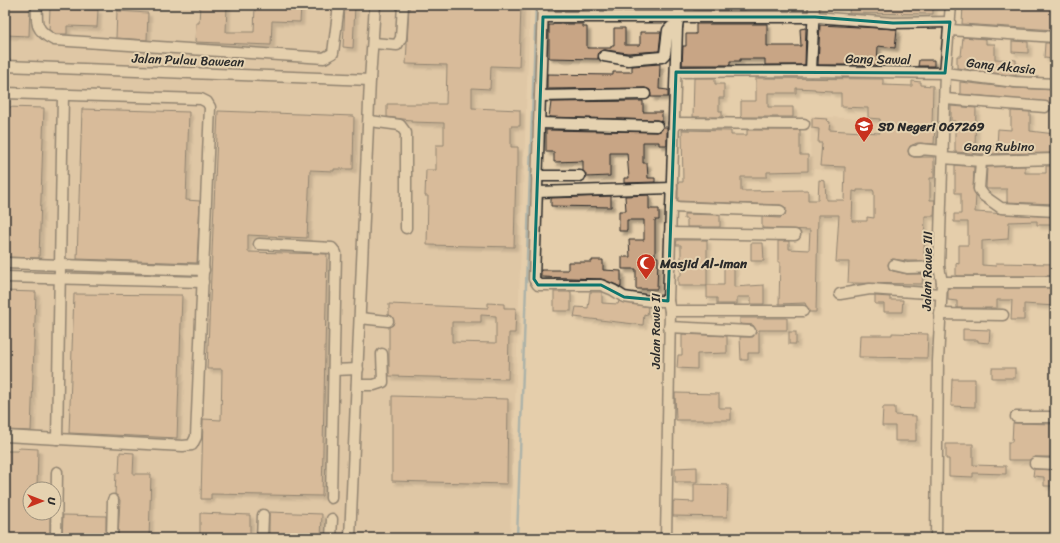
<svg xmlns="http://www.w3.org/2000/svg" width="1060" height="543" viewBox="0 0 1060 543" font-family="Sriracha,sans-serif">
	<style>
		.built { fill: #d8bf9e; fill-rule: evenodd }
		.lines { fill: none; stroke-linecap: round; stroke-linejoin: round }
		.stream { stroke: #6b93a5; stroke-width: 2.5 }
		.building { fill: #c8a585; stroke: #2b2b2b; fill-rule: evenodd; filter: url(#shadow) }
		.minor-casing { stroke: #2b2b2b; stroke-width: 13 }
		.minor { stroke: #e5d2b0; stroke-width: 10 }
		.marked { fill: none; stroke: #0f766e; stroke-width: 3; stroke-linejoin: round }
		.labels { text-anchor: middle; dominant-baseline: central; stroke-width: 4; stroke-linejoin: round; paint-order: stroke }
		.street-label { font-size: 13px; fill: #2b2b2b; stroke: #e5d2b0 }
		.poi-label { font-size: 13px; font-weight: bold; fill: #2b2b2b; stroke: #e5d2b0; text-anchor: start }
	</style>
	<defs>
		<filter id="shadow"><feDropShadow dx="3.5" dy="3.5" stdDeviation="1" flood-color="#0004"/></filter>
	</defs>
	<rect width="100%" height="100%" fill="#e5ceab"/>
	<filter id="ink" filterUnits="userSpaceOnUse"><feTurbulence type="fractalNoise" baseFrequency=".025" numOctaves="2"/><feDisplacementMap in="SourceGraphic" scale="8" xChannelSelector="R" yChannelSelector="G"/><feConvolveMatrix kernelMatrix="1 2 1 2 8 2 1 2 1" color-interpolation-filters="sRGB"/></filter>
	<g filter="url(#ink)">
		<g class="built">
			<path d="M5,5H530L510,538H5ZM30,489H54V513H30Z"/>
			<polygon points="811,116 920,122 917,175 810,169"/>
		</g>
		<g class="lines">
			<polyline class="stream" points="517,538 536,5"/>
		</g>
		<g class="building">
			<polygon points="5,5 30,5 29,36 5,35"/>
			<polygon points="200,5 227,5 226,32 254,32 255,5 301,5 300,22 272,21 271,45 195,42 196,23 199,23"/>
			<polygon points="345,5 355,5 353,48 343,47"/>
			<polygon points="409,5 521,5 519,67 491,66 490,89 472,88 472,108 520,110 520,126 511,126 511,147 518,147 518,167 516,167 514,247 427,245 428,196 425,196 426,170 436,170 436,145 444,145 444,123 411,122 411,120 387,117 387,104 446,104 447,65 406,64"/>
			<rect x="553" y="5" width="30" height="5"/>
			<polygon points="631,5 671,6 671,10 631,10"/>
			<rect x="694" y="5" width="51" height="5"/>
			<polygon points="850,5 933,5 933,14 849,13"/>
			<polygon points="963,5 1055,5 1055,30 962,24"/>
			<polygon points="50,9 98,10 97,27 67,26 67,34 56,34 49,30"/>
			<polygon points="117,11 148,13 147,40 116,38"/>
			<polygon points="553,24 583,24 583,27 587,27 587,48 611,48 611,46 614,46 614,28 625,28 625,45 640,45 640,32 661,32 659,51 628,53 605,50 599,52 598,59 549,58 549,25 553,25"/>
			<polygon points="696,24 767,24 767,46 801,46 800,29 806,28 805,65 765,65 765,59 740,59 740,61 730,61 730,65 682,65 683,46 686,46 686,34 696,34"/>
			<polygon points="820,25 897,29 895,48 878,46 877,65 818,65"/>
			<polygon points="963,37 986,39 986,44 995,44 995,59 1016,60 1016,76 957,68 957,56 961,56"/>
			<polygon points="1012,41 1028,42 1028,53 1012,52"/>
			<polygon points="1045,43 1055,43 1054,59 1044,58"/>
			<polygon points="919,60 934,60 934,66 918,66"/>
			<polygon points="660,64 659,89 668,90 668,97 651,97 650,90 645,88 547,89 547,74 613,75 613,72 632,72 632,66"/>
			<polygon points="694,78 715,78 715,84 724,84 724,98 719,98 719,111 722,111 722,117 693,117"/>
			<path d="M756,78L883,79V85L912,86V81L921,82V85L933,86L932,126H935L934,144L917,143L910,146L908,151L909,155L914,157H934V178H930V200H935L934,216H925L924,255L930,256V261H908L892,259L888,264L889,269L893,271L907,274H923L922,284L848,283L849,262H836L839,215H818L816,312H809L805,303L779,304L780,262H778V241H789V249L809,250L810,230L762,228V217L780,218L785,215L786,208L781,205L678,201V182H683L682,130L731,131V135H747V130H800V155H808V171L767,172V177H741V191L808,190V200H818L819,180L825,181L826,200H844L845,167L820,166L822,143H818L819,129L812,128V118L828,119L827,121L830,122L829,130L880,133V119L868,118V108L841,107V93H831V91L815,90V89L796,88V93H768V107H793V117H741V101H756ZM857,190H873L874,192V218L867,217V221H852L853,191L857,192Z"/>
			<polygon points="960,82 1014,88 1055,90 1055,103 960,94"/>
			<polygon points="643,101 643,112 662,112 662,122 657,120 549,117 551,102"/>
			<polygon points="951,106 976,108 975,146 997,146 998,129 1011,130 1011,111 1030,112 1030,131 1055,134 1055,153 981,154 955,152 955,121 951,121"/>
			<polygon points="5,107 44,108 39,258 5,257"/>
			<polygon points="82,109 189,112 186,200 200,201 197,263 77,259"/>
			<polygon points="218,111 354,116 353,169 334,169 334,171 310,170 307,238 248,235 248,252 327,254 322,496 211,494 211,499 201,499 203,419 221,420 222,369 207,369"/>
			<polygon points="663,127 667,127 667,145 659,145 659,142 643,142 643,163 647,163 648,178 655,178 655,182 624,183 624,178 629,178 627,153 610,153 610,176 586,177 583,171 583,161 554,162 554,152 546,152 546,130 657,132 660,131"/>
			<polygon points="955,165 974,167 973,189 976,195 975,212 1055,217 1055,225 1037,225 1037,221 1009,222 1008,239 982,241 982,265 996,266 996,263 1055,264 1055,276 956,276 956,263 959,264 959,245 968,245 968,222 954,222 954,214 961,214 961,193 955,193"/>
			<polygon points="1025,166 1025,173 1046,173 1046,166 1055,166 1055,204 1007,202 1007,189 987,189 986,187 987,167"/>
			<polygon points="649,195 649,209 659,209 659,220 655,220 655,257 658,257 657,289 636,289 636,269 622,269 622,257 630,257 629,240 644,240 644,220 627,220 627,231 619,231 619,211 626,211 625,196"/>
			<polygon points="611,196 611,207 551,206 551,198"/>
			<polygon points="684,214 720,215 720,227 687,227 687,219 684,219"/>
			<polygon points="677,240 707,240 707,286 678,286 678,276 681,276 681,245 676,245"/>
			<polygon points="751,243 763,243 764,261 751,261"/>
			<polygon points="592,260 603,260 603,270 621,271 621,287 601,279 541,277 541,270 568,270 568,262 592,262"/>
			<polygon points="724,262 734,262 734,287 764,285 764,304 751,304 751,297 737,297 737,304 717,304 717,298 707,298 707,285 724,285"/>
			<polygon points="948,288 1055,288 1055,306 1024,304 1024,320 1011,320 1012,300 997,300 997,308 957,308 957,301 948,300"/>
			<polygon points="5,291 36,292 31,431 5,430"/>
			<rect x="554" y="292" width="17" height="19"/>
			<polygon points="590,292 602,292 602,303 618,304 619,301 648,307 647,315 644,314 643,325 574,317 576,307 588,308"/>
			<polygon points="74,294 182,295 177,438 69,433"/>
			<polygon points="875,296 890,297 890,300 903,300 902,312 884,312 884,304 875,304"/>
			<path d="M488,303L504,304V308H516L515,333H509L508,379L389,376V327L393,325L394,321L392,316L389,315V304L488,308ZM481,315L496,316V343L452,342V322H481Z"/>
			<polygon points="740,318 787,318 787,330 759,330 759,353 748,353 748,360 741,360 740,337 753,337 756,331 753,325 740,324"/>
			<polygon points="963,329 990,330 989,343 978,342 978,340 963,340"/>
			<rect x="789" y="332" width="7" height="12"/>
			<polygon points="892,333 928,334 927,358 859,357 860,335 892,335"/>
			<polygon points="682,334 727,336 727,353 697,354 697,369 677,368 678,355 682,355"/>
			<rect x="992" y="368" width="23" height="10"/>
			<polygon points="952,379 975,379 975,407 951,406"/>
			<polygon points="675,393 719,394 719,408 731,408 731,420 676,420"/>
			<polygon points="392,396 508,399 507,484 392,481"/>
			<polygon points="883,407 895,407 895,415 916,416 916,441 895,441 895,426 882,426"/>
			<polygon points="1013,423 1055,424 1055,457 1035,457 1029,460 1008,460 1008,442 1012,442"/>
			<polygon points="946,444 973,444 973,465 1006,466 1006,474 973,473 973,477 949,476 949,459 946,459"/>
			<polygon points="19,448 38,449 37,487 30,487 30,513 50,513 50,538 5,538 5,451 18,451"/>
			<polygon points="120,452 134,453 133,474 151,474 149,538 118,538 120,500 115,494 116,473 119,473"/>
			<polygon points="697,467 697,482 675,482 675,468"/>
			<polygon points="1034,469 1055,470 1054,486 1044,486 1044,477 1033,476"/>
			<polygon points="694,484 728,485 727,517 673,516 673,501 694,502"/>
			<polygon points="269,512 322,514 321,538 269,538"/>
			<polygon points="200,513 250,515 250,538 200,538"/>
			<polygon points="63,515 106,516 106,538 62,538"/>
		</g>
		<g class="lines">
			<g class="minor-casing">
				<g id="minor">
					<path d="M37,5C36,24 36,31 54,40L324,58L333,53L339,5"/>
					<polyline points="543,5 534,279 538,285 601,285 613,290 624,297 650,301 668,301"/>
					<polyline points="543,17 815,17 893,23 950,22"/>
					<polyline points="950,30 1055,37"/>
					<polyline points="373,43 397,45 401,38 403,5"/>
					<polyline points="604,56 628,60 662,57 665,54 668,30 671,27 677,27"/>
					<polyline points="5,66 370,80"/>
					<polyline points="811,71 814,5"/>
					<polyline points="676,72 811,71 945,73 1015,82 1055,84"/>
					<polyline points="5,93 201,99 207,102 210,107 196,437 192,445 183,446 5,436"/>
					<polyline points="540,96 645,94"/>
					<polyline points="945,99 1045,107"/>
					<polyline points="370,121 400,125 406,133 406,228"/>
					<polyline points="539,123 657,126"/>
					<polyline points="674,123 804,124"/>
					<polyline points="914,151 920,151 920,149 943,151"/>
					<polyline points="943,158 981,161 1055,159"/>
					<polyline points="981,161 979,189 984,196 1001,208 1055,211"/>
					<polyline points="537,176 580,176"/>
					<polyline points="537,192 672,188"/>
					<polyline points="671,207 780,211"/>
					<polyline points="670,233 795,235"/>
					<polyline points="259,244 332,248 336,253 331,498"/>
					<polyline points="5,263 204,270"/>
					<polyline points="894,265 907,268 939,267"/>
					<polyline points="5,277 203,282"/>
					<polyline points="942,282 1055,282"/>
					<polyline points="840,294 870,289 941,294"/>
					<polyline points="670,311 803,311"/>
					<polyline points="940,314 1003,315"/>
					<polyline points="360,318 388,321"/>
					<polyline points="669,327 750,331"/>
					<polyline points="334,370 358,369"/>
					<polyline points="357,385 374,385 383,382 382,354"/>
					<polyline points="1016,417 1055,417"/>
					<polyline points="57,439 63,95"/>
					<polyline points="1035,463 1055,464"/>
					<polyline points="56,538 57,472"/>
					<polyline points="112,538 113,500"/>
					<polyline points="262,538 263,515"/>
					<polyline points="331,538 332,519"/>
					<polyline points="350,538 370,80 375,5"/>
					<polyline points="666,538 670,311 668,301 677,27 680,5"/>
					<polyline points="936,538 938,361 942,282 939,267 945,73 951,5"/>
				</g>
			</g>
			<use href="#minor" class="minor"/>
		</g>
	</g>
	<path d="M0 0H1060V543H0ZM543,17H815L893,23L950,22L945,73L676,72L668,301L624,297L601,285H538L534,279Z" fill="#e5ceab" fill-opacity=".55" fill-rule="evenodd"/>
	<path class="marked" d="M543,17H815L893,23L950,22L945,73L676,72L668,301L624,297L601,285H538L534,279Z"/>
	<defs>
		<g id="school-pin" transform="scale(1)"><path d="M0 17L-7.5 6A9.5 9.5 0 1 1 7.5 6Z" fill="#c8321e" stroke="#e5d2b0"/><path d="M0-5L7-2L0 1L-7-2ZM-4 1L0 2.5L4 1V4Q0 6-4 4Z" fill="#fff"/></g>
		<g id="mosque-pin" transform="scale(1)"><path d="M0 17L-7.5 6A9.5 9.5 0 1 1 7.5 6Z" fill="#c8321e" stroke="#e5d2b0"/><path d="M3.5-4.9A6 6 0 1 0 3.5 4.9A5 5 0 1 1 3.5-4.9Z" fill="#fff"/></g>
	</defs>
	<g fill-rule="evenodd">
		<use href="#school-pin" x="864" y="126"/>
		<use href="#mosque-pin" x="646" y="263"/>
	</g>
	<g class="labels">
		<g class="street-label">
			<text transform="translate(878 59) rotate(1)">Gang Sawal</text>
			<text transform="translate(188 60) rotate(2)">Jalan Pulau Bawean</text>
			<text transform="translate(1001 66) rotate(6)">Gang Akasia</text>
			<text x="999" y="146">Gang Rubino</text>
			<text transform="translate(927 271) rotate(-89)">Jalan Rawe III</text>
			<text transform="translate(655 331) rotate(-90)">Jalan Rawe II</text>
		</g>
		<g class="poi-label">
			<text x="878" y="126">SD Negeri 067269</text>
			<text x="660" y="263">Masjid Al-Iman</text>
		</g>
	</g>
	<rect width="1060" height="543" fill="none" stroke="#e5d2b0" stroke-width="20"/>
	<rect x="10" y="10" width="1040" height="523" fill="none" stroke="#2b2b2b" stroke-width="1.5" filter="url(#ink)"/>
	<g transform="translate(42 501) rotate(90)"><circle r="19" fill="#e5d2b0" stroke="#9b8f7b"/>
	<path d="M0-3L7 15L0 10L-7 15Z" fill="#c8321e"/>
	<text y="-6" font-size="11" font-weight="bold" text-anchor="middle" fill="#2b2b2b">U</text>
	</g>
</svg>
